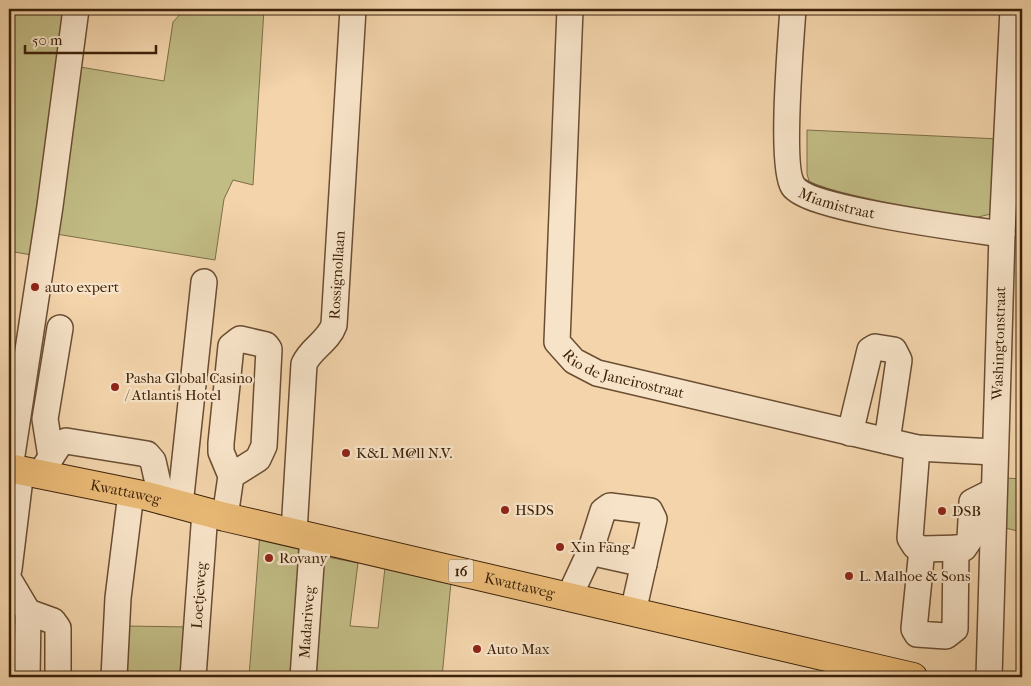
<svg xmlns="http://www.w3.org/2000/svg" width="1031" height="686" viewBox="0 0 1031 686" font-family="'IM FELL French Canon',serif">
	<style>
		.green { fill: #c1bb84; stroke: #7e6e47 }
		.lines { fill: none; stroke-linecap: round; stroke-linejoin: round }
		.minor-casing { stroke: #6a4e32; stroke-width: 28 }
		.major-casing { stroke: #3c220a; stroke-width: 30 }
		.minor { stroke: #f7e3c8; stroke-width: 25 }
		.major { stroke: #eaba76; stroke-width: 28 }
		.poi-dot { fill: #8f2418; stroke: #f7e3c8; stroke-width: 2 }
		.labels { text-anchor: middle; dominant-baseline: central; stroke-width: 4.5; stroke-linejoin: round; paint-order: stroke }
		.shield { fill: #f7e3c8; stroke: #745c43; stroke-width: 1 }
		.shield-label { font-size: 14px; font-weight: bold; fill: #3c220a }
		.street-label { font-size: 15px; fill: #3c220a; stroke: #f7e3c8 }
		.poi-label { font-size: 15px; fill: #3c220a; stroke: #f7e3c8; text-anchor: start }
	</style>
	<rect width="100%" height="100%" fill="#f3d4ab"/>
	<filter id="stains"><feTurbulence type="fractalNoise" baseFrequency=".004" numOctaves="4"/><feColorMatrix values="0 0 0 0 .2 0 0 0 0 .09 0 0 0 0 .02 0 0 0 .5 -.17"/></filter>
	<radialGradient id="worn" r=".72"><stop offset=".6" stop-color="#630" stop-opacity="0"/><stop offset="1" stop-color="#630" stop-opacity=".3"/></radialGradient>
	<g class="green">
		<polygon points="9,9 71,9 37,256 9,251"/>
		<polygon points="185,9 264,9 253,185 233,180 224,199 215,260 50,233 74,66 164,81 173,22"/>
		<polygon points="807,130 1000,139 995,213 974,218 907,210 811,188 807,174"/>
		<polygon points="1006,478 1022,479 1022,532 1005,528"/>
		<polygon points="260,533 305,543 295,677 249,677"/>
		<polygon points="317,555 358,563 350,626 378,628 385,568 451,582 442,677 371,677 308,674"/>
		<polygon points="128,626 189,627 185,677 124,677"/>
	</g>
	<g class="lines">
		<g class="minor-casing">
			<g id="minor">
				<path id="s1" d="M570,9L557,342L574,361L597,373L917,448L994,452"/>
				<path id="s2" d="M793,9C791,38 780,167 793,186C808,209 968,229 1002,234"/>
				<polyline points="850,433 870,350 875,347 894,350 899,360 887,441"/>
				<polyline points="917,448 910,538 915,546 922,549 964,548 970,539 972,502 994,491"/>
				<polyline points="51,457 45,419 60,328"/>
				<polyline points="10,468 50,206 76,9"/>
				<polyline points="40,474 59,445 66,441 147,454 153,461 162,501"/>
				<polyline points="180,505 204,282"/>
				<polyline points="225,517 231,476 221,452 221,443 231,346 240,339 266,345 269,349 264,446 258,459 231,476"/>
				<path id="s3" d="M294,532L304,364C311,348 328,342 334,325L353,9"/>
				<polyline points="922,549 914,629 917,634 946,636 955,629 956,548"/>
				<polyline points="590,552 644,564"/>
				<polyline points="9,569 21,470"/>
				<polyline points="9,580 28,612 27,677"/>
				<polyline points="569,597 590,552 603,511 610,506 650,511 654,519 633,612"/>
				<polyline points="28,612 53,621 58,628 58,677"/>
				<polyline points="114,677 118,598 131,493"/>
				<path id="s4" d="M193,677L205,512"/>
				<path id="s5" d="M303,677L313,537"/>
				<path id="s6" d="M989,677L1002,234L1013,9"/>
			</g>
		</g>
		<g class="major-casing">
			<g id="major">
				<path id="s7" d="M9,468L147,496L225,517L913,677"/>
			</g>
		</g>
		<use href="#minor" class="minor"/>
		<use href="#major" class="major"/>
	</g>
	<g class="poi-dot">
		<circle cx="35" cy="287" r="5"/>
		<circle cx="115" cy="387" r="5"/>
		<circle cx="346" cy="453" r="5"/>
		<circle cx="505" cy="510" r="5"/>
		<circle cx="942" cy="511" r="5"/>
		<circle cx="560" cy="547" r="5"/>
		<circle cx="269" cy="558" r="5"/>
		<circle cx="849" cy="576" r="5"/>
		<circle cx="477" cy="649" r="5"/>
	</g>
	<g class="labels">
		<rect class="shield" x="448.5" y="559.5" width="25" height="23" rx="4"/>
		<g class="shield-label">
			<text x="461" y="571">16</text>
		</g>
		<g class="street-label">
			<text stroke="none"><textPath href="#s2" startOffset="226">Miamistraat</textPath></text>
			<text stroke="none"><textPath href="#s3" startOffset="268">Rossignollaan</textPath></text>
			<text stroke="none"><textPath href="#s6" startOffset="334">Washingtonstraat</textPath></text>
			<text stroke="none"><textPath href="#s1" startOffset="410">Rio de Janeirostraat</textPath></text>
			<text stroke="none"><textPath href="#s7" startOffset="119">Kwattaweg</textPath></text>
			<text stroke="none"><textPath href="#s7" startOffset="524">Kwattaweg</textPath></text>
			<text stroke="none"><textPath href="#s4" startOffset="82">Loetjeweg</textPath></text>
			<text stroke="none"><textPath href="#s5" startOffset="55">Madariweg</textPath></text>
		</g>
		<g class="poi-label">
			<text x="45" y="287">auto expert</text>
			<text x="125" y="378">Pasha Global Casino<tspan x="125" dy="17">/ Atlantis Hotel</tspan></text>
			<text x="356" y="453">K&amp;L M@ll N.V.</text>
			<text x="515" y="510">HSDS</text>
			<text x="952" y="511">DSB</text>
			<text x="570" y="547">Xin Fang</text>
			<text x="279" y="558">Rovany</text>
			<text x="859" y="576">L. Malhoe &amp; Sons</text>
			<text x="487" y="649">Auto Max</text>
		</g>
	</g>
	<rect width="1031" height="686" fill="none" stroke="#f3d4ab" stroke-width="30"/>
	<rect x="10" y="10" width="1011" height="666" fill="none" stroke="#3c220a" stroke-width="2.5"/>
	<rect x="15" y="15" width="1001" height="656" fill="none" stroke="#3c220a"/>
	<path d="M25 45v8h131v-8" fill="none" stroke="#3c220a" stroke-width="2.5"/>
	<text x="32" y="45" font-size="15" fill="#3c220a" stroke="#f7e3c8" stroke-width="4" paint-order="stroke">50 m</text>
	<rect width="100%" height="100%" filter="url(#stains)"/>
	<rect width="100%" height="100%" fill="url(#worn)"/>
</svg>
